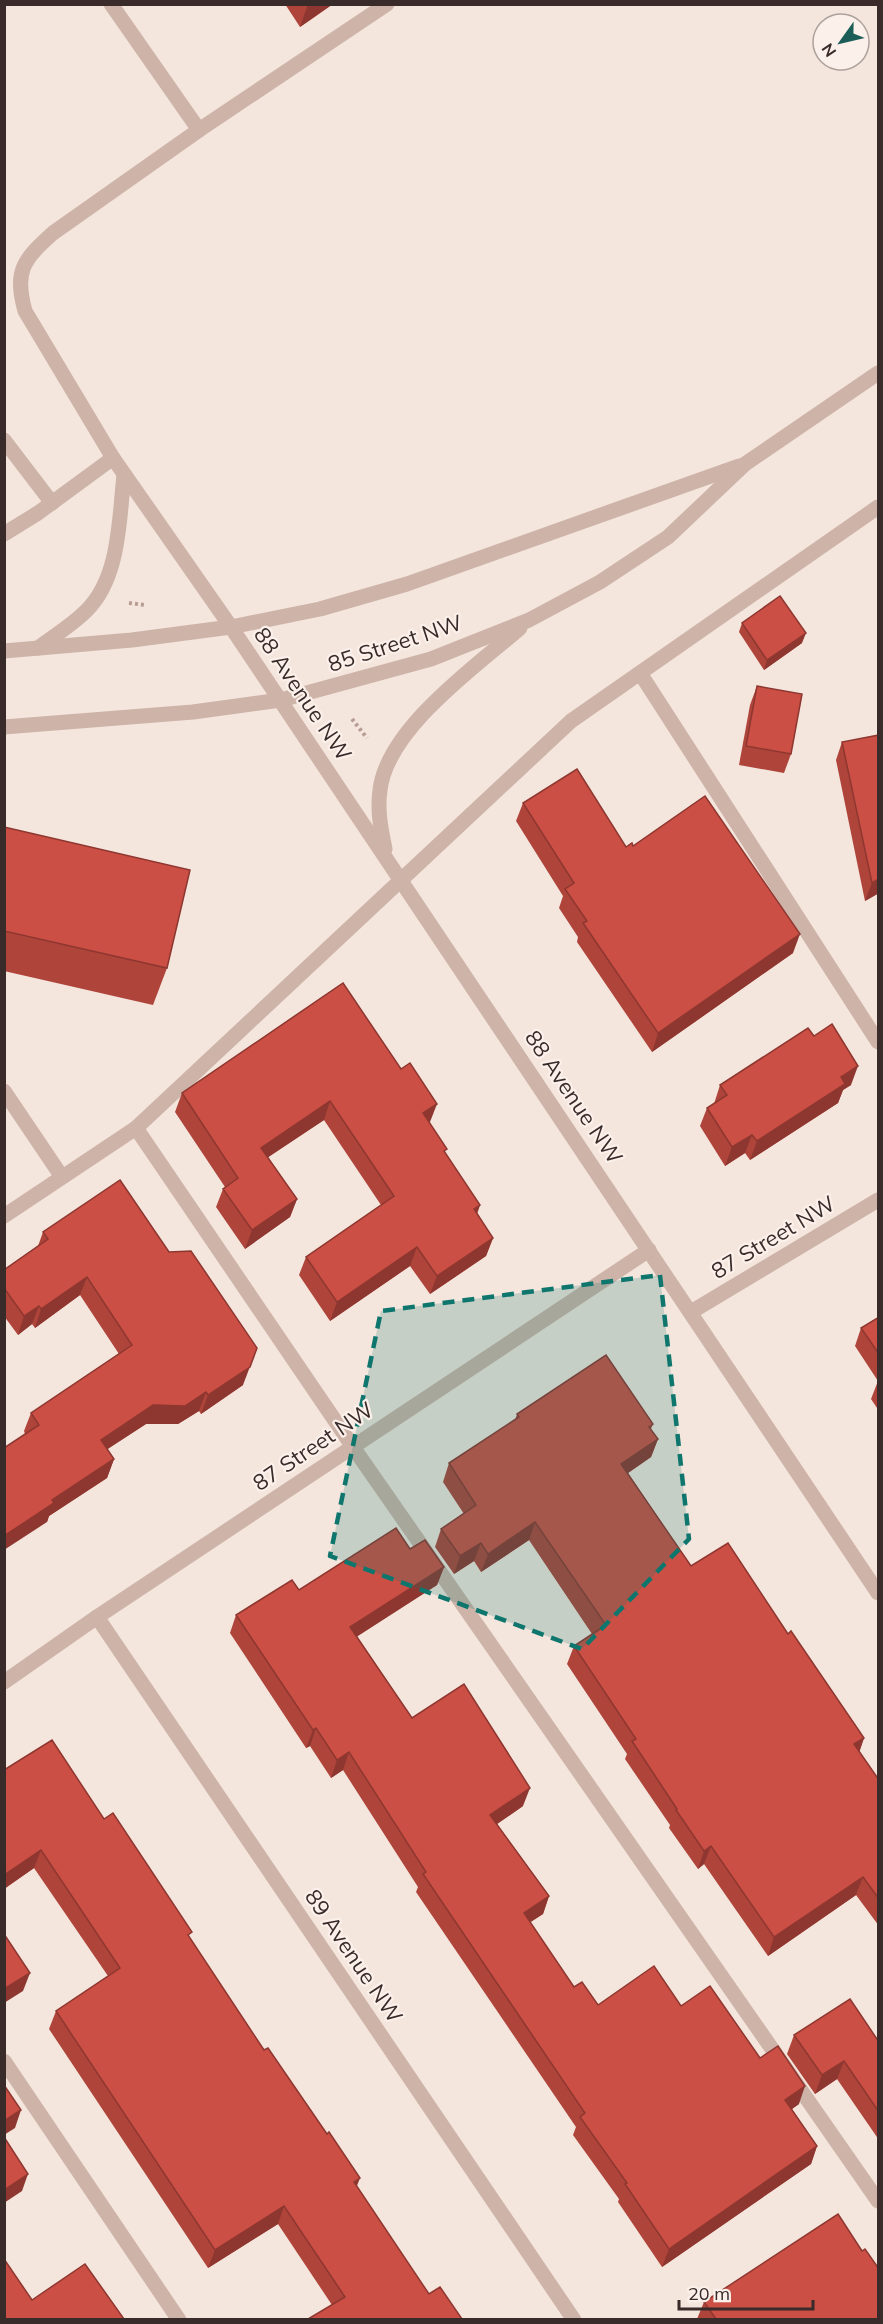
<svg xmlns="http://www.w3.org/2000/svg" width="883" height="2324" viewBox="0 0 883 2324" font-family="Mulish,sans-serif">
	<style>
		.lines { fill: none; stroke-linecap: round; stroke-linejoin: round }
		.path { stroke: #b89d92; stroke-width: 4; stroke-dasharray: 3 3; stroke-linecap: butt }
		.minor { stroke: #cdb3a8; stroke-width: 15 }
		.wall { fill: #af443a }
		.shaded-wall { fill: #8e3730 }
		.building { fill: #cb4f44; stroke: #8e3730; stroke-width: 1.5 }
		.marked { fill: #0f766e; fill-opacity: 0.2; stroke: #0f766e; stroke-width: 4.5; stroke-dasharray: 12 8; stroke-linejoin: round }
		.labels { text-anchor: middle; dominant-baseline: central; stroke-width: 4.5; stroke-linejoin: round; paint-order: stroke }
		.street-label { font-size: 22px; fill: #392b29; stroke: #fbf0ea }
	</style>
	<rect width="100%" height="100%" fill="#f4e5dd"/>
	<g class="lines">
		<g class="path">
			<polyline points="129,603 145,605"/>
			<polyline points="352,719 367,738"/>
		</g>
		<g class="minor">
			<path d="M111,4L199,130L53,233C23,260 14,271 25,311L113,458L231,627L878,1593"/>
			<polyline points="199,130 387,4"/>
			<polyline points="4,440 52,503"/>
			<polyline points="4,534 38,513 113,458"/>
			<path d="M38,648C54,636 72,625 86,611C120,578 119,519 124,475"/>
			<polyline points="4,651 132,640 231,627 320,609 407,584 739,466"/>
			<polyline points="640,673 878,1042"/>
			<polyline points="4,727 193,712 281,700 431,659 529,620 600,582 668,537 745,464 878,373"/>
			<path d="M385,849C381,829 377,811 380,790C387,729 475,667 520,628"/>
			<polyline points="4,1091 62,1177"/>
			<polyline points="136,1128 353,1447 878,2201"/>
			<polyline points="4,1216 136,1128 571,721 878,507"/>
			<polyline points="691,1312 878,1200"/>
			<polyline points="97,1617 574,2320"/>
			<polyline points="4,1682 97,1617 649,1250"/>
			<polyline points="4,2061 179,2320"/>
		</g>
	</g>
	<g class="wall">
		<polygon points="285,4 333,4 300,27"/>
		<polygon points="742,623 802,643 764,670 739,632"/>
		<polygon points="757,686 791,754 784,773 739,765 750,705"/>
		<polygon points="879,735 879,893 865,901 836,760 842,742"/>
		<polygon points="523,803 626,847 633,846 793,953 652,1052 577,942 578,937 559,908 563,896 516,821"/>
		<polygon points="4,827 167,968 153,1005 4,971"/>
		<polygon points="343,983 430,1122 429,1123 445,1153 480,1205 477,1214 493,1238 486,1256 430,1294 410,1266 330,1321 299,1275 306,1257 381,1205 324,1120 268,1157 297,1199 290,1217 245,1249 216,1207 223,1189 225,1187 175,1112 182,1093"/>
		<polygon points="814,1036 851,1085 843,1090 838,1103 750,1160 745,1153 725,1166 700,1126 707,1108 714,1104 720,1085"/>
		<polygon points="43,1232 243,1385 201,1414 199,1411 178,1424 146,1424 107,1449 114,1459 107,1478 49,1516 47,1522 25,1434 24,1431 31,1413 119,1354 80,1295 35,1328 32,1324 18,1335 4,1316 4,1270 38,1246"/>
		<polygon points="879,1317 879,1411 871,1399 878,1381 855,1346 861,1328"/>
		<polygon points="517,1414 653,1424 651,1429 658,1439 651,1457 628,1473 691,1566 788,1634 864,1738 859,1752 879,1780 879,1926 856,1895 768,1956 704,1864 698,1869 669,1828 670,1825 625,1759 627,1754 567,1664 574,1646 592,1634 529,1540 481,1572 474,1561 454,1574 435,1547 441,1529 464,1514 443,1482 449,1463 515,1420"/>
		<polygon points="410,1549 444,1567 437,1585 357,1636 412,1718 523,1806 497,1824 549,1896 543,1914 530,1922 574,1987 598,2005 681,2006 760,2058 799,2104 792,2109 817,2146 811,2164 662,2267 618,2202 619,2199 573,2135 576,2127 416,1892 418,1887 343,1770 331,1778 310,1746 306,1748 230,1633 236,1615 299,1590"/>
		<polygon points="4,1770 104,1819 190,1939 264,2050 429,2294 462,2319 332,2305 278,2224 208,2268 49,2029 56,2011 108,1976 34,1868 4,1889"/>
		<polygon points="794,2035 879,2042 879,2140 837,2079 815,2094 787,2054"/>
		<polygon points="704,2302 879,2319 697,2319"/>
	</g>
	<g class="shaded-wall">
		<polygon points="308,4 333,4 300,27"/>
		<polygon points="806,633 802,643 764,670 767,660"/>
		<polygon points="879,879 879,893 865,901 872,883"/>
		<polygon points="800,934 793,953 652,1052 658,1033"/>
		<polygon points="858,1066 851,1085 843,1090 838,1103 750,1160 757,1141 841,1077"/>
		<polygon points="330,1101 324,1120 255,1166 261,1148"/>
		<polygon points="437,1104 430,1122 416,1132 423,1113"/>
		<polygon points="752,1135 745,1153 725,1166 732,1147"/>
		<polygon points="297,1199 290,1217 245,1249 252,1230"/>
		<polygon points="480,1205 473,1224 474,1209"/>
		<polygon points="493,1238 486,1256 430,1294 437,1276"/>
		<polygon points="417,1247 410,1266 330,1321 337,1302"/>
		<polygon points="87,1277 80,1295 35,1328 41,1309"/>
		<polygon points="39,1306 32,1324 18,1335 24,1316"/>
		<polygon points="257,1348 243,1385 201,1414 208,1395"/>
		<polygon points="206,1392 199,1411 178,1424 146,1424 94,1458 101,1440 153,1405"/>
		<polygon points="658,1439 651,1457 615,1482 621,1464"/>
		<polygon points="114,1459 107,1478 49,1516 47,1522 4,1550 4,1536 52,1500"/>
		<polygon points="535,1522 529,1540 481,1572 488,1554"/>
		<polygon points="481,1543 474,1561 454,1574 460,1556"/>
		<polygon points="444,1567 437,1585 344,1645 350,1627"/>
		<polygon points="316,1728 310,1746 306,1748 313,1730"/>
		<polygon points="864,1738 858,1756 854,1744"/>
		<polygon points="349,1752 343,1770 331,1778 337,1760"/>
		<polygon points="530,1788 523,1806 484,1833 490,1815"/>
		<polygon points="711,1846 704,1864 698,1869 704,1851"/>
		<polygon points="41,1850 34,1868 4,1889 4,1875"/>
		<polygon points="863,1877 856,1895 768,1956 774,1937"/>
		<polygon points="549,1896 543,1914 517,1931 524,1913"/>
		<polygon points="30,1973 23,1991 4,2003 4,1989"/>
		<polygon points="844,2061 837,2079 815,2094 822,2075"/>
		<polygon points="805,2086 799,2104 779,2118 785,2100"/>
		<polygon points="21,2110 15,2128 4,2135 4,2121"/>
		<polygon points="817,2146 811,2164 662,2267 669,2249"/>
		<polygon points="28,2174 22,2191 4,2203 4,2190"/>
		<polygon points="360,2178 353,2196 354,2182"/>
		<polygon points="284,2206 278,2224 208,2268 215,2250"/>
	</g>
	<g class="building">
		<polygon points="780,596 806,633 767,660 742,623"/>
		<polygon points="757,686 802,694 791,754 746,746"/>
		<polygon points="879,735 879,879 872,883 842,742"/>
		<polygon points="577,769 626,847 632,843 633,846 705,796 800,934 658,1033 583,923 587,921 565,889 574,883 523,803"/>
		<polygon points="4,827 190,870 167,968 4,931"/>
		<polygon points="343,983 401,1069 410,1063 437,1104 423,1113 447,1149 444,1151 480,1205 474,1209 493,1238 437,1276 417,1247 337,1302 306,1257 394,1196 330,1101 261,1148 297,1199 252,1230 223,1189 238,1178 182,1093"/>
		<polygon points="832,1024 858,1066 841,1077 845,1084 757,1141 752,1135 732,1147 707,1108 727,1095 720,1085 808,1028 814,1036"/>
		<polygon points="120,1180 169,1252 191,1251 257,1348 250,1367 208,1395 206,1392 185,1406 153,1405 101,1440 114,1459 52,1500 54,1503 4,1536 4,1448 39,1425 31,1413 132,1345 87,1277 41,1309 39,1306 24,1316 4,1288 4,1270 48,1239 43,1232"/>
		<polygon points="879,1317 879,1354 861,1328"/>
		<polygon points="606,1355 653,1424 649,1427 658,1439 621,1464 691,1566 728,1543 788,1634 791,1631 864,1738 854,1744 879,1780 879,1899 863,1877 774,1937 711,1846 704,1851 676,1810 677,1809 632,1741 636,1739 574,1646 606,1625 535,1522 488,1554 481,1543 460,1556 441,1529 476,1505 449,1463 519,1417 517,1414"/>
		<polygon points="396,1528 410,1549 425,1540 444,1567 350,1627 412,1718 464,1684 530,1788 490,1815 549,1896 524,1913 574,1987 582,1982 598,2005 654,1966 681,2006 710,1986 760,2058 778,2046 805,2086 785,2100 817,2146 669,2249 625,2184 627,2183 580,2117 585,2113 423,1874 426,1872 349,1752 337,1760 316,1728 313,1730 236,1615 292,1580 299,1590"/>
		<polygon points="52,1740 104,1819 113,1813 192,1932 188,1935 264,2050 268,2048 327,2134 329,2132 360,2178 354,2182 429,2294 440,2287 462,2319 308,2319 345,2297 284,2206 215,2250 56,2011 120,1968 41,1850 4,1875 4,1770"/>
		<polygon points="4,1934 30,1973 4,1989"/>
		<polygon points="850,1999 879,2042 879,2112 844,2061 822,2075 794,2035"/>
		<polygon points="4,2085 21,2110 4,2121"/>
		<polygon points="4,2137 28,2174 4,2190"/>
		<polygon points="838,2214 862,2251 865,2249 879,2269 879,2319 716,2319 704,2302"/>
		<polygon points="4,2259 32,2300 85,2264 124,2319 4,2319"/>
	</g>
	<path class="marked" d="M660,1275L689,1539L582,1649L330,1556L381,1311Z"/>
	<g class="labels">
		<g class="street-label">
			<text transform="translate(395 643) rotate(-18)">85 Street NW</text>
			<text transform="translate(303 694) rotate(56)">88 Avenue NW</text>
			<text transform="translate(574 1097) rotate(56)">88 Avenue NW</text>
			<text transform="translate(773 1237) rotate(-31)">87 Street NW</text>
			<text transform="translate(313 1446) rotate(-34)">87 Street NW</text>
			<text transform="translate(354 1956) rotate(56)">89 Avenue NW</text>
		</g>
	</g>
	<rect width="883" height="2324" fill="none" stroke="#392b29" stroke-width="12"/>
	<g transform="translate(841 42) rotate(236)"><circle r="28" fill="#fbf0ea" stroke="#ada19d" stroke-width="1.5"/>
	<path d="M0-4.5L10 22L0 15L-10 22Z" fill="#1c5d57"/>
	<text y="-9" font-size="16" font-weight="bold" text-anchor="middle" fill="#392b29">N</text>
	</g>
	<path d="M679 2300v9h134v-9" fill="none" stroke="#392b29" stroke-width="3"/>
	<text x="688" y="2300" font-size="18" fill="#392b29" stroke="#fbf0ea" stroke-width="4.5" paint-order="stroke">20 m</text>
</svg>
